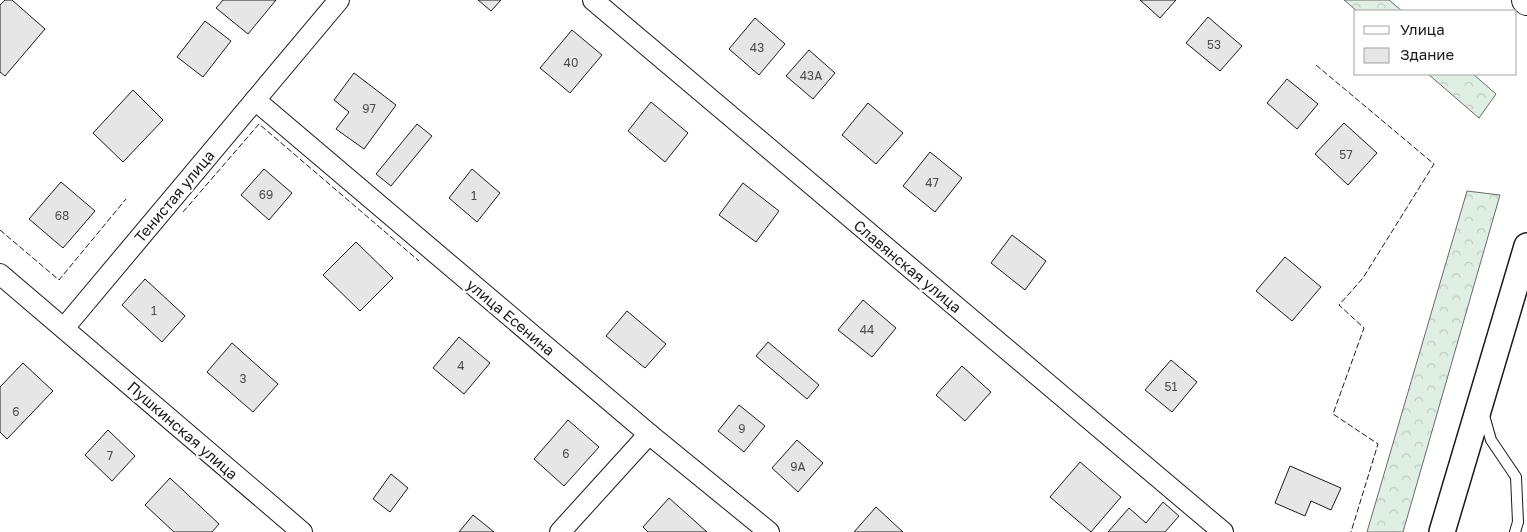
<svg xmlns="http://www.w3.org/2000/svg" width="1527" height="532" viewBox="0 0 1527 532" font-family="'Golos Text',sans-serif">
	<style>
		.forest { fill: url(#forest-crowns); stroke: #6a6a6a }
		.building { fill: #e6e6e6; stroke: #1a1a1a }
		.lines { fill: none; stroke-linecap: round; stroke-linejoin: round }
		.service-casing { stroke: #1a1a1a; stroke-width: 12 }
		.minor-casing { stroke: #1a1a1a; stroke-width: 22 }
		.tertiary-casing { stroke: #1a1a1a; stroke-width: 28 }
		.secondary-casing { stroke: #1a1a1a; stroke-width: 30 }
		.service { stroke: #fff; stroke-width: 10 }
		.minor { stroke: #fff; stroke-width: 20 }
		.tertiary { stroke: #fff; stroke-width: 25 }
		.secondary { stroke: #fff; stroke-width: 28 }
		.fence { stroke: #1a1a1a; stroke-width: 1; stroke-dasharray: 6 2.5; stroke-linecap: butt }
		.labels { text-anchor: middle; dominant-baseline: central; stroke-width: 4; stroke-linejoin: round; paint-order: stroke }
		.number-label { font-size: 12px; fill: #4d4d4d }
		.street-label { font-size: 15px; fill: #1a1a1a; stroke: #fff }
	</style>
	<defs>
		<pattern id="forest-crowns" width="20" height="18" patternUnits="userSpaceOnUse" patternTransform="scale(1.25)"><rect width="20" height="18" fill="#e0efe3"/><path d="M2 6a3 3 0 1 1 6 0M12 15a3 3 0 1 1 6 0" fill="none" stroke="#c0ccc2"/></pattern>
	</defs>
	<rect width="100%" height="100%" fill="#fff"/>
	<g class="forest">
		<polygon points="1344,0 1389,0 1402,11 1357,11"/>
		<polygon points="1428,74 1473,74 1496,94 1479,118"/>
		<polygon points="1467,191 1500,195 1403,532 1367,532"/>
	</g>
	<g class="building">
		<polygon points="5,0 12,0 45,29 5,76 0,72 0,5"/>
		<polygon points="223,0 276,0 248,34 216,8"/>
		<polygon points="478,0 501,0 491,11"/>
		<polygon points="1140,0 1176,0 1160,18"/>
		<polygon points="1208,17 1242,46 1220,71 1186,43"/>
		<polygon points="755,18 785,44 759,75 729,49"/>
		<polygon points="205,21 231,41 203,77 177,57"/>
		<polygon points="572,30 602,55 570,93 540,68"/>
		<polygon points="809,50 835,73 813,99 786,76"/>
		<polygon points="354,73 396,105 364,149 336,129 349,112 334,100"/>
		<polygon points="1287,79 1318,104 1297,129 1267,103"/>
		<polygon points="133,90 163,120 123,162 93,133"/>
		<polygon points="651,102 688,133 665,162 628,131"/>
		<polygon points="868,103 903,133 876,164 842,135"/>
		<polygon points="1344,123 1377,153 1348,185 1315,154"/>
		<polygon points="417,124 432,136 391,186 376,174"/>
		<polygon points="930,152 962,178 935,212 903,186"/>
		<polygon points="264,169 292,193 269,220 241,195"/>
		<polygon points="472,169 500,193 477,222 449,198"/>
		<polygon points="61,182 95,211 63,248 29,219"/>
		<polygon points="743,183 779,211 756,242 719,215"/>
		<polygon points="1012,235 1046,261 1025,290 991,263"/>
		<polygon points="356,242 393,278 360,311 323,275"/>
		<polygon points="1285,257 1321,287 1292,321 1256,291"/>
		<polygon points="145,279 185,316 162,342 122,305"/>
		<polygon points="863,300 896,328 872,357 838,330"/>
		<polygon points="627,311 666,344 645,368 606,336"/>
		<polygon points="459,337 490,363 464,394 433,368"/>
		<polygon points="768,342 819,385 807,399 756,356"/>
		<polygon points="232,343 278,384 253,412 207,372"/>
		<polygon points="1171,360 1197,382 1172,412 1145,390"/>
		<polygon points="23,363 53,391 7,439 0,432 0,387"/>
		<polygon points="962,366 991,392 965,421 936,395"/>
		<polygon points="739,405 765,426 744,452 718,431"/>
		<polygon points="568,420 599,447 564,486 534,459"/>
		<polygon points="108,430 135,456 112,481 85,455"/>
		<polygon points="797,440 823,463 798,492 772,468"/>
		<polygon points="1080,462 1121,497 1091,532 1050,497"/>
		<polygon points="1290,466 1341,488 1331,510 1311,501 1305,516 1275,503"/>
		<polygon points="391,474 408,488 390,512 373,499"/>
		<polygon points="170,478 219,524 212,532 174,532 145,505"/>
		<polygon points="669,498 707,532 648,532 643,527"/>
		<polygon points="1163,502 1179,516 1165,532 1108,532 1129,508 1146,523"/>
		<polygon points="876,507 903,532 854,532"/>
		<polygon points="473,515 494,532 459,532"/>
	</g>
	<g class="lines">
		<g class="service-casing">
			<polyline id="service" points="1483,412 1491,440 1516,477 1518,522 1515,532"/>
		</g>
		<g class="minor-casing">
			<g id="minor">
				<polyline points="593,0 1223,532"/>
				<polyline points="255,100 649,434 769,532"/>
				<polyline points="0,274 302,532"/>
				<polyline points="64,328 339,0"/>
				<polyline points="560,532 649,434"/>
			</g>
		</g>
		<g class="tertiary-casing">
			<polyline id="tertiary" points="1442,532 1527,246"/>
		</g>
		<g class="secondary-casing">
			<polyline id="secondary" points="1526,0 1527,1"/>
		</g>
		<use href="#service" class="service"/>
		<use href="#minor" class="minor"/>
		<use href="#tertiary" class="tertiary"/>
		<use href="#secondary" class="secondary"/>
		<g class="fence">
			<polyline points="1316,65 1434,164 1363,278 1339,305 1364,328 1333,414 1378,444 1351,532"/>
			<polyline points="183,212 259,124 419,261"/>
			<polyline points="0,230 59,280 126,199"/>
		</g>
	</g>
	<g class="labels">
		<g class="number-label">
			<text x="1214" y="44">53</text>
			<text x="757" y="47">43</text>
			<text x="571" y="62">40</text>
			<text x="811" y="75">43А</text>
			<text x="369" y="108">97</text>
			<text x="1346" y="154">57</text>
			<text x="932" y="182">47</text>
			<text x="266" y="194">69</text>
			<text x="474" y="195">1</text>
			<text x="62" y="215">68</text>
			<text x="154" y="310">1</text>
			<text x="867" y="329">44</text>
			<text x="461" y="365">4</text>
			<text x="243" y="378">3</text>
			<text x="1171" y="386">51</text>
			<text x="16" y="411">6</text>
			<text x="742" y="428">9</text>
			<text x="566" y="453">6</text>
			<text x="110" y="455">7</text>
			<text x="798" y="466">9А</text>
		</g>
		<g class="street-label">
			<text transform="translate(174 196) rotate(-50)">Тенистая улица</text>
			<text transform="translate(908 266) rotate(40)">Славянская улица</text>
			<text transform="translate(511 317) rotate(40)">улица Есенина</text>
			<text transform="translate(183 430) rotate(41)">Пушкинская улица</text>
		</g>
	</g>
	<rect x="1354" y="10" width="162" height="65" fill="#ffffff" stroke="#a3a3a3"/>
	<rect x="1364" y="26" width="25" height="8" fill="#ffffff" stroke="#a3a3a3"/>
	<text x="1400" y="35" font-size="15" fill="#1a1a1a">Улица</text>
	<rect x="1364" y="48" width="25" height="15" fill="#e6e6e6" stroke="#a3a3a3"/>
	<text x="1400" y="60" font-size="15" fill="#1a1a1a">Здание</text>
</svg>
